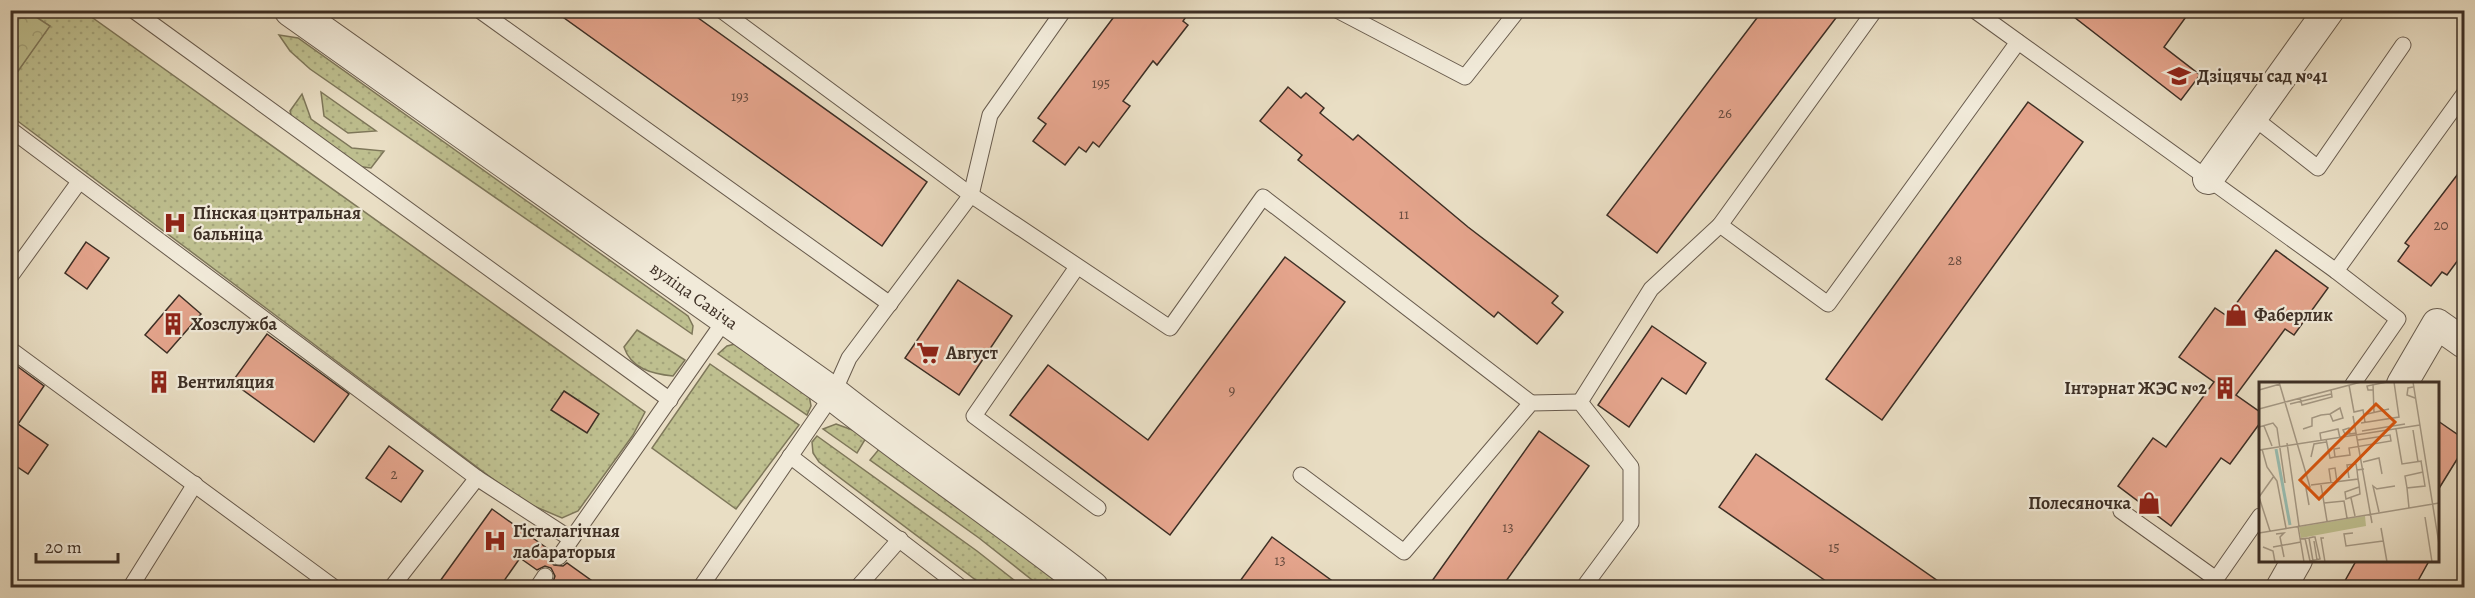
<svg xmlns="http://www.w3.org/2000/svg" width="2475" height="598" viewBox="0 0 2475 598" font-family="Alegreya,serif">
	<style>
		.grass { fill: url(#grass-dots); stroke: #7e775a; stroke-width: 1.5 }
		.forest { fill: url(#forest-crowns); stroke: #7e775a; stroke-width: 1.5 }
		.building { fill: #e4a48c; stroke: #3d2f25; stroke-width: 1.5 }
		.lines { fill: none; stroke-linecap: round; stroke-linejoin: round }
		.service-casing { stroke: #685b4d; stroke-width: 17 }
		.minor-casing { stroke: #685b4d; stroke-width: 32 }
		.tertiary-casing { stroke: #685b4d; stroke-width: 35 }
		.service { stroke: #f1ead9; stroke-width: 15 }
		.minor { stroke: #f1ead9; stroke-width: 30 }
		.tertiary { stroke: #f1ead9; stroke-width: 33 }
		.labels { text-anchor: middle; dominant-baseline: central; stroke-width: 4.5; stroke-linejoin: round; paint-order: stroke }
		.number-label { font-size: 15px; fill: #674c3f }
		.poi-label { font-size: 18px; font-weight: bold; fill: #3d2f25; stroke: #f1ead9; text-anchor: start }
		.street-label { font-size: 18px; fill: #3d2f25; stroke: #f1ead9 }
		.inset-river { fill: none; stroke: #98bcb0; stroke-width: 3 }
		.inset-road { fill: none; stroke: #a49884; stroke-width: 1.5 }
		.view { fill: #d7550e; fill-opacity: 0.15; stroke: #d7550e; stroke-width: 3 }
		.inset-edge { fill: none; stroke: #3d2f25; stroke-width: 3 }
	</style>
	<defs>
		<pattern id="grass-dots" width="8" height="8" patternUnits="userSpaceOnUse" patternTransform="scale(1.5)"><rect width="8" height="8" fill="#bebf8f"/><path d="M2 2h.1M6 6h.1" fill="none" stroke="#a4a47b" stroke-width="1.8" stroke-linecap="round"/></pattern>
		<pattern id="forest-crowns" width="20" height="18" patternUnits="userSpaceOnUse" patternTransform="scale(1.5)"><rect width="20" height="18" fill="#bebf8f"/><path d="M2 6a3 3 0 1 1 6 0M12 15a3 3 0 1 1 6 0" fill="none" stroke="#a4a47b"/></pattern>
	</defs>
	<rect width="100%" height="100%" fill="#e9dec4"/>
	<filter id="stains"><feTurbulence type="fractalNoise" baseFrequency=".00333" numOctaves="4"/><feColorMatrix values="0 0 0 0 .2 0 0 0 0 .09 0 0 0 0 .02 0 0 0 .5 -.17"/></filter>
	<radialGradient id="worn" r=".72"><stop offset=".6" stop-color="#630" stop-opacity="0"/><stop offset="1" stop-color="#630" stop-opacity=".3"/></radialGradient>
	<g class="grass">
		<polygon points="27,11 83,11 645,412 633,435 578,511 562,518 522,501 11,116 11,81 49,26"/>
		<polygon points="279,35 298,38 688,316 693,326 692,334 310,69 290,51"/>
		<polygon points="321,92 376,131 348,133 324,116"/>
		<polygon points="302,94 311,119 352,148 384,151 371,168 356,166 293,122 290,111"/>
		<path d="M637,330L685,360L673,376C653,374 631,369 624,347Z"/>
		<polygon points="735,344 809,395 811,406 807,415 718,354 727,346"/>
		<polygon points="710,364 799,425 736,509 652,448"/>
		<polygon points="836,424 858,432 866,438 857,453 823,429"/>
		<polygon points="817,436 977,551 1023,587 985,587 819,462 813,453 812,442"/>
		<polygon points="880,448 1028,557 1064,587 1041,587 979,538 870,460"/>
	</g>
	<polygon class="forest" points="11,10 27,11 50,26 11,81"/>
	<g class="building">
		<polygon points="553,10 687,10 927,182 882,246"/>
		<polygon points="1119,10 1191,10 1183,21 1188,25 1157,65 1153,61 1123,101 1130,106 1099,147 1093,142 1086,152 1079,147 1065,165 1033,141 1046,124 1038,118"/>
		<polygon points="1763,10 1842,10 1657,253 1607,215"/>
		<polygon points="2065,10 2191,10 2164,47 2200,75 2181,100"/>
		<polygon points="1288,87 1301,98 1306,93 1324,108 1320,113 1353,140 1358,135 1468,227 1558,296 1552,303 1563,312 1537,344 1498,312 1494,317 1298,160 1302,155 1260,121"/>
		<polygon points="2028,102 2083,142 1882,420 1826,379"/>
		<polygon points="2464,166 2464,252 2447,275 2442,272 2431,286 2398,261 2409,246 2405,243"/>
		<polygon points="86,242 109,258 87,289 65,273"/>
		<polygon points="2276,250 2328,288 2294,335 2285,329 2236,395 2260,412 2260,423 2230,464 2221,458 2171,526 2118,486 2153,438 2166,447 2214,382 2179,357 2215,308 2227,316"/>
		<polygon points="1285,257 1345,302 1170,535 1010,415 1048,365 1148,440"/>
		<polygon points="958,280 1012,316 959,395 905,358"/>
		<polygon points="179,295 201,314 167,353 145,335"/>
		<polygon points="1652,326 1706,363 1686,394 1662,378 1629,427 1598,405"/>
		<polygon points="267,334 349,394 314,442 232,382"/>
		<polygon points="10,361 44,386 18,424 48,445 28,474 10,462"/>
		<polygon points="564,391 599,414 587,433 551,410"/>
		<polygon points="2438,421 2464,439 2464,448 2438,490"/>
		<polygon points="1539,431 1589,466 1501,588 1427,588"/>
		<polygon points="389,446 423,471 401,502 366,478"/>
		<polygon points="1756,454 1948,588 1836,588 1719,507"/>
		<polygon points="492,509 551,551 550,561 554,565 563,566 567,563 602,588 561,588 553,582 555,576 551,568 545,566 537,570 520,558 499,588 435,588"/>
		<polygon points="1272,537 1342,588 1235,588"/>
		<polygon points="2356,561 2429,561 2414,588 2341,588"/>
	</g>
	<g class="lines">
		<g class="service-casing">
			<g id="service">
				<polyline points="133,10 670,400"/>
				<polyline points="479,10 890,304"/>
				<polyline points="721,10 971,195 1170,328 1263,197 1531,403"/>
				<polyline points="1337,10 1465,77 1518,10"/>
				<polyline points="1875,10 1720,225 1828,304 2018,42"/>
				<polyline points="1974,10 2336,271 2398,319 2353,384"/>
				<polyline points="2254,118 2318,168 2403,45"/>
				<polyline points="10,129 477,478 571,539"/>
				<polyline points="1077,267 974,416 1098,508"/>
				<polyline points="2336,271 2464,94"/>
				<polyline points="10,277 79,182"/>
				<polyline points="10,349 335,588"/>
				<polyline points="1580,402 1651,289 1720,225"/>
				<polyline points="790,456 962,588"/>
				<polyline points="1301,475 1404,552 1531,403 1580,402 1631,467 1631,523 1583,588"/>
				<polyline points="2121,511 2216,579 2260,516"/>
				<polyline points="559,557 725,320"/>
				<polyline points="130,588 195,484"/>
				<polyline points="391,588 477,478"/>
				<polyline points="537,588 545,576"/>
				<polyline points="700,588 833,394 849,358 971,195 990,115 1064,10"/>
				<polyline points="857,588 900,539"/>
			</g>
		</g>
		<g class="minor-casing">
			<g id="minor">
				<polyline points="2208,179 2329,10"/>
				<polyline points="2402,384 2437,324 2464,343"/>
				<polyline points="2281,588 2297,560"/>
			</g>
		</g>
		<g class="tertiary-casing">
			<g id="tertiary">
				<path id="s1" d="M291,10L833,394C918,461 1007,521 1092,588"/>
			</g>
		</g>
		<use href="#service" class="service"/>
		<use href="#minor" class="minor"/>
		<use href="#tertiary" class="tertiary"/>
	</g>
	<defs>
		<g id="school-bare" transform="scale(1.8)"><path d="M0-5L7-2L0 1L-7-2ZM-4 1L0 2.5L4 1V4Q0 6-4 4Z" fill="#8f2418" stroke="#f1ead9" stroke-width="2.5" paint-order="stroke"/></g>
		<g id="hospital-bare" transform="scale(1.8)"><path d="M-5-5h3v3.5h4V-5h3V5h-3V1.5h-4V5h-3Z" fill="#8f2418" stroke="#f1ead9" stroke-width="2.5" paint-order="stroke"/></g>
		<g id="shop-bare" transform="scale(1.8)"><path d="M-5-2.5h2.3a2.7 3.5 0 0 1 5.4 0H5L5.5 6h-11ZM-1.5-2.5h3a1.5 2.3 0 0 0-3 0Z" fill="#8f2418" stroke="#f1ead9" stroke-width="2.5" paint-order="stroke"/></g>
		<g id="building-bare" transform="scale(1.8)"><path d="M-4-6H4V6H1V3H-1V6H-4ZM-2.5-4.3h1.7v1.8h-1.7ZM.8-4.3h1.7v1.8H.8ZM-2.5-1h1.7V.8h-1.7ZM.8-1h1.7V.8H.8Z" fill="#8f2418" stroke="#f1ead9" stroke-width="2.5" paint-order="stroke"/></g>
		<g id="supermarket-bare" transform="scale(1.8)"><path d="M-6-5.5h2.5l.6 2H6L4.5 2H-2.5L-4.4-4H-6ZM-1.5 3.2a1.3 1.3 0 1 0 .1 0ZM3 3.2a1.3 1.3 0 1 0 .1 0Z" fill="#8f2418" stroke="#f1ead9" stroke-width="2.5" paint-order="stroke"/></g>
	</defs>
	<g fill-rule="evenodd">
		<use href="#school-bare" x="2179" y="76"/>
		<use href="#hospital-bare" x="175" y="223"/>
		<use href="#shop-bare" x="2236" y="315"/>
		<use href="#building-bare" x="173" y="324"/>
		<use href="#supermarket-bare" x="928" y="353"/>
		<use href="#building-bare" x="159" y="382"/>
		<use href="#building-bare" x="2225" y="388"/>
		<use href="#shop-bare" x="2149" y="503"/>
		<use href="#hospital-bare" x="495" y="541"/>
	</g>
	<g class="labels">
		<g class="number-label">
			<text x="1101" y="83">195</text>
			<text x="740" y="96">193</text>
			<text x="1725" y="113">26</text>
			<text x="1404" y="214">11</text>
			<text x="2441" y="225">20</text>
			<text x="1955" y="260">28</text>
			<text x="1232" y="390">9</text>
			<text x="394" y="474">2</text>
			<text x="1508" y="527">13</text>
			<text x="1834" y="547">15</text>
			<text x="1280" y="560">13</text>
		</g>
		<g class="poi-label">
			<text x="2197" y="76">Дзіцячы сад №41</text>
			<text x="193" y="213">Пінская цэнтральная<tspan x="193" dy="21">бальніца</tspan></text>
			<text x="2254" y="315">Фаберлик</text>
			<text x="191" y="324">Хозслужба</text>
			<text x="946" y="353">Август</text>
			<text x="177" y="382">Вентиляция</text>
			<text x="2207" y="388" text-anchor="end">Інтэрнат ЖЭС №2</text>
			<text x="2131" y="503" text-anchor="end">Полесяночка</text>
			<text x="513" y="531">Гісталагічная<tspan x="513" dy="21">лабараторыя</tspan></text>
		</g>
		<g class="street-label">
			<text stroke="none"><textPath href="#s1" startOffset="494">вуліца Савіча</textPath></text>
		</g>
	</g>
	<g transform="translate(2259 382)">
		<rect width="180" height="180" fill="#e9dec4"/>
		<path d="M106,134L107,144L42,156L40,145Z" fill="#bebf8f"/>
		<path class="inset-river" d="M17,67L31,143"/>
		<path class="inset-road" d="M20,0L51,105L47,106L50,123M154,0L180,162M114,2L115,31M90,3L95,30L104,28L106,40M154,5L149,6L148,13L156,16M0,8L21,2M114,8H109L108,4L128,0M41,16L43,23L73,15L72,8M31,22L72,12M0,27L102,0M104,33L130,27M94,34L113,141M102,41L140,35L135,0M5,44L13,64M0,45L14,41L18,46L26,101M44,47L53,44V36L62,33L71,32L74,39L84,36L81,26L71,32M137,47L143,82L163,79M154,48L159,80M103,49L146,42M91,52L90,46L84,48L86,52H91L97,51M67,57L71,76L76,75L75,67L81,66M62,58L61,51L79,47L81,56M28,61L40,144M3,67L8,85L18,99L27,146M0,68L161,43M52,75L55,62L67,60M76,75L91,73L90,66L132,59L131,53L99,58M104,80L120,76L123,92M90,96L88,83L97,82L98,88M99,97L100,102L101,112L87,117L86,110L100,105M72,101L70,87L76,86L78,100M52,103L99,97L98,88L105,87M62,103L68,139M148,106L146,94L164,90M117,107L136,104M118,107L114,104L120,130M0,115L11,149M0,115L15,94M92,116L96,134M65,121L85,119L88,136M150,126L148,106L166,104L162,79M166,135L173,180M39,144L45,180M122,146L128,180M0,151L180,121M94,151L85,152L87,164L124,159M17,152L25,151L21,155L25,175M50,156L54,179M65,156H62L66,180M41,157L50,156L54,155H56L61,177L51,179L46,156M55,159L58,178M4,165L14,169L16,180M14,165L42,160"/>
		<path class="view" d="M117,22L136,40L60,117L41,98Z"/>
		<rect width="180" height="180" class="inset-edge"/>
	</g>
	<rect width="2475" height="598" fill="none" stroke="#e9dec4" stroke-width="36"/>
	<rect x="12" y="12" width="2451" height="574" fill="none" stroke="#3d2f25" stroke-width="3"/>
	<rect x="18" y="18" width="2439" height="562" fill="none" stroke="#3d2f25" stroke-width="1.5"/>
	<path d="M36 553v9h82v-9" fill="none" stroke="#3d2f25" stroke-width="3"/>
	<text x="45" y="553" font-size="18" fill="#3d2f25" stroke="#f1ead9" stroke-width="4.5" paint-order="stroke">20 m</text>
	<rect width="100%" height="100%" filter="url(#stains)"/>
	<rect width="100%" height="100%" fill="url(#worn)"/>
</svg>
